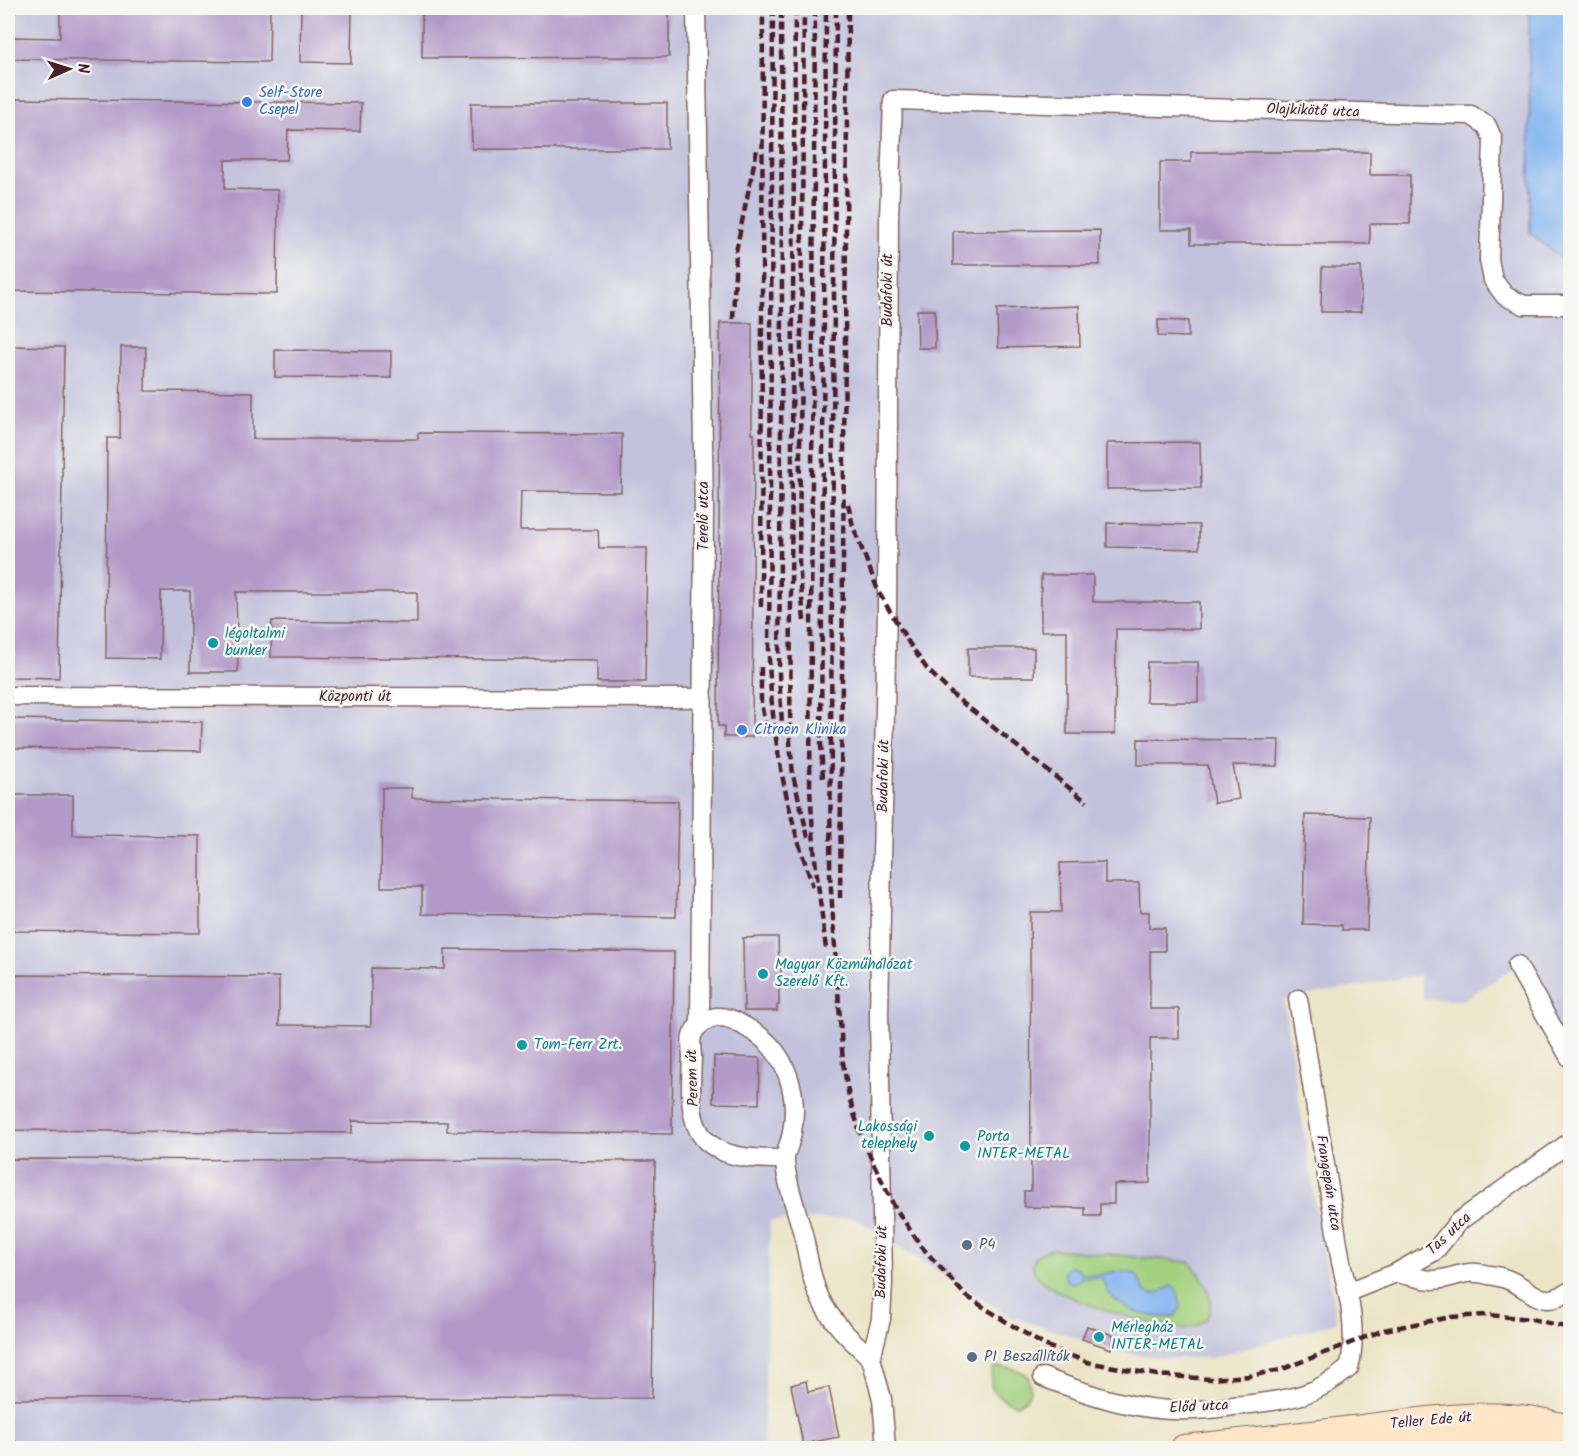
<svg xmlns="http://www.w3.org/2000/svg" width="1578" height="1456" viewBox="0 0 1578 1456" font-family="Kalam,sans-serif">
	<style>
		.industrial { fill: #c2c2dc }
		.green { fill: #a2d07e; stroke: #767854; stroke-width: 1.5 }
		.water { fill: #85b5f0; stroke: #686a8e; stroke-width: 1.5 }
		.building { fill: #b29ac8 }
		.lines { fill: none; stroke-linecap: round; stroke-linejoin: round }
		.street-casing { stroke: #826461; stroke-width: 21 }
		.secondary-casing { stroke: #826461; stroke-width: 28 }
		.street { stroke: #fff; stroke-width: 18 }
		.secondary { stroke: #fee5c5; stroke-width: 26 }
		.rail { stroke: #4a1f2b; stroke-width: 4.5; stroke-dasharray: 9 4.5; stroke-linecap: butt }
		.shop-dot { fill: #3f7fe0; stroke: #f6f6f2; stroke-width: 2 }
		.culture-dot { fill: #0f9aa8; stroke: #f6f6f2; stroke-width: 2 }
		.service-dot { fill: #5c6f8a; stroke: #f6f6f2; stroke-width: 2 }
		.labels { text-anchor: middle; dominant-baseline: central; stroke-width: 5; stroke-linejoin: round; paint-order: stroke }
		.shop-label { font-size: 15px; fill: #366cbe; stroke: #f6f6f2; text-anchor: start }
		.street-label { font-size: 15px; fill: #4a1f2b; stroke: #f6f6f2 }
		.culture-label { font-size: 15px; fill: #0d838f; stroke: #f6f6f2; text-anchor: start }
		.service-label { font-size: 15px; fill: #4e5e75; stroke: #f6f6f2; text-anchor: start }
	</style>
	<rect width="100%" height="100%" fill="#f6f6f2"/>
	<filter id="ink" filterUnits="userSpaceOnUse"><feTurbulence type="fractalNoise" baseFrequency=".0167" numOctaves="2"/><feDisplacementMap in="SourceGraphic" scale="12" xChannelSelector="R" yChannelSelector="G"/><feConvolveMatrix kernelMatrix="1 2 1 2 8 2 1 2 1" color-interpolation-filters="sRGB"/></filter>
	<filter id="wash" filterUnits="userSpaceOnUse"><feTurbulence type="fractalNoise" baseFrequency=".008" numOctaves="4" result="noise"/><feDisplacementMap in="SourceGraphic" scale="24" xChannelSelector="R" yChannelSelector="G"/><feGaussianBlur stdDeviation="1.35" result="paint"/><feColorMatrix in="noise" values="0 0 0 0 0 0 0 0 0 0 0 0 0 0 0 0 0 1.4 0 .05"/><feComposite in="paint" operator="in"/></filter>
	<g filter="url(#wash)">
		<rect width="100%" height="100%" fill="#ebe4c6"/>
		<polygon class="industrial" points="8,8 1529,8 1530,233 1562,259 1570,259 1570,1058 1517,966 1463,1000 1424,999 1419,975 1283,1000 1318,1222 1337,1322 1212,1358 1162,1358 1117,1351 1009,1316 855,1218 770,1221 763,1448 8,1448"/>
		<g class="green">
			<path d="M1052,1249L1190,1262C1211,1284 1226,1324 1182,1329C1156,1324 1032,1297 1033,1265C1034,1254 1043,1251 1052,1249Z"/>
			<path d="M994,1367C1007,1367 1020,1368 1029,1378C1032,1391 1029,1399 1017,1405C996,1398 985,1390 994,1367Z"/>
		</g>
		<g class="water">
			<polygon points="1529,8 1570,8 1570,259 1562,259 1530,233"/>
			<path d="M1072,1267L1078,1268L1081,1274C1087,1274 1096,1275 1102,1274C1114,1271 1123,1270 1136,1274L1146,1293L1156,1294L1172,1286L1178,1292L1181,1307L1175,1316C1157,1320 1132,1313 1117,1301C1109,1296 1105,1286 1102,1278H1081L1077,1282L1071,1283L1066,1280L1064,1274L1066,1269Z"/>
		</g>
		<g id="blocks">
			<g class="building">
				<polygon points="60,8 270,8 269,62 8,59 8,37 60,38"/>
				<polygon points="301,8 352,8 351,63 300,62"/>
				<polygon points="422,8 669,8 669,57 422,58"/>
				<polygon points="8,99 361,103 360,131 288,130 287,160 225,160 225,189 278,190 277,294 8,291"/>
				<polygon points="471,103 667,103 667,149 472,149"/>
				<polygon points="1191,152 1370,152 1370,175 1410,175 1410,224 1370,224 1370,244 1191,244 1191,230 1160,230 1160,162 1191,162"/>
				<polygon points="1100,230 1100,265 953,265 953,231"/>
				<polygon points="1322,267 1361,267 1361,312 1321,312"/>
				<polygon points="1079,306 1080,346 998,348 997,309"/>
				<polygon points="917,310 935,310 935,348 918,348"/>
				<polygon points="1158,320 1188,321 1188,337 1158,336"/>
				<polygon points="720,323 752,323 752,434 754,434 752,737 724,737 724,726 718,726"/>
				<polygon points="8,346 64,347 59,678 8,677"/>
				<polygon points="121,347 146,347 145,391 253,392 253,439 418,439 418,433 622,434 621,492 521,491 520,530 598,530 599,548 647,548 645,682 597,682 597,660 271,657 272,621 417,623 417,592 236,592 238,672 190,672 190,591 161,591 160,659 106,658 107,438 120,438"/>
				<polygon points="275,350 391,351 391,378 275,377"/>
				<polygon points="1200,442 1201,488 1107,489 1107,443"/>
				<polygon points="1107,523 1199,525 1199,549 1107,547"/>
				<polygon points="1041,575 1093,575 1093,602 1199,602 1199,629 1116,629 1115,734 1067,734 1067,631 1041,631"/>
				<rect x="968" y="648" width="66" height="29"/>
				<polygon points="1147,662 1198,662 1198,702 1146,702"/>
				<polygon points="8,719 202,722 201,751 8,748"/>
				<polygon points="1138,739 1279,740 1278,766 1233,765 1239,799 1214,803 1208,765 1138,765"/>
				<polygon points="382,788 412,788 412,798 678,801 676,917 422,914 422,887 381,887"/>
				<polygon points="8,795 73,795 73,835 200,836 200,933 8,931"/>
				<polygon points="1305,815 1370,817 1367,930 1342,930 1342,925 1303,924"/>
				<polygon points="1105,862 1105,883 1139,883 1140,912 1149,912 1149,928 1165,928 1165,951 1150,951 1150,1009 1179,1009 1179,1038 1150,1038 1150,1183 1114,1184 1114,1204 1100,1204 1100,1216 1085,1216 1085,1208 1024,1207 1024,1191 1031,1191 1030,912 1061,912 1060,863"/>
				<polygon points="764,937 778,937 779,968 781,968 782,981 779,981 779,1005 777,1005 777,1011 744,1011 743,938"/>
				<polygon points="445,949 674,952 672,1134 447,1131 447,1122 352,1121 352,1133 8,1130 8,975 279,977 279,1025 371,1026 371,968 445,969"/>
				<polygon points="714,1056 760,1058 759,1104 713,1103"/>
				<polygon points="9,1159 655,1161 652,1398 9,1399"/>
				<polygon points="1087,1326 1115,1336 1111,1349 1082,1339"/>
				<polygon points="806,1381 808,1392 829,1387 839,1437 803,1444 791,1385"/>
			</g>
		</g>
	</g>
	<g filter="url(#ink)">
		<use href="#blocks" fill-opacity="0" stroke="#826461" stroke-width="1.5"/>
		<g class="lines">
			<g class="street-casing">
				<g id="street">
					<polyline points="696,8 704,509 700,1025"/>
					<polyline points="8,696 703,698"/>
					<polyline points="1517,965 1570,1058"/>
					<path d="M785,1159C762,1159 730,1160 710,1144C686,1126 691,1085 692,1058C692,1052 690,1042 692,1036C695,1026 707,1018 716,1017C731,1016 742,1025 754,1032C787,1053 799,1094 792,1132C791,1141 786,1150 785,1158C784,1177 798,1214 803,1234C808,1254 810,1277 819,1296C830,1321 851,1340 871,1358"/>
					<path d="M1396,1273C1408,1275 1422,1280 1433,1280C1455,1279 1464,1268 1489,1275C1496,1276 1505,1278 1511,1281C1536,1293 1542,1309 1570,1291"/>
					<polyline points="1348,1292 1396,1273 1435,1251 1458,1222 1570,1142"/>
					<path d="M1043,1377C1091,1396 1142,1413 1194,1410C1211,1410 1228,1406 1244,1405C1289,1399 1313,1398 1349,1368C1358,1333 1349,1296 1341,1262L1298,999"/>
					<polyline points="886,1448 882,1399 871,1358 881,1319 883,1283 879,1014 887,607 889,219 893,100 1471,115 1487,126 1493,140 1489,260 1493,280 1505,296 1524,305 1570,305"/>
				</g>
			</g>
			<g class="secondary-casing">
				<g id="secondary">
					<path d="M1184,1448C1240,1442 1297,1436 1353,1429C1422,1421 1503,1405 1570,1429"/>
					<path d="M1348,1448C1421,1440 1492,1424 1563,1448"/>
				</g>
			</g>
			<use href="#street" class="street"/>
			<use href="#secondary" class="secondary"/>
			<g class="rail">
				<path d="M773,8L769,658C771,715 779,771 794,826C799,847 807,867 813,887"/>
				<polyline points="795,8 790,742 793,775 808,837"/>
				<polyline points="815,8 810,790 815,859 826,949"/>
				<polyline points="836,8 830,875 843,1063 849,1097 862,1139 894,1206 921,1246 965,1295 1005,1321 1044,1345 1087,1362 1157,1375 1211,1379 1249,1376 1280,1370 1384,1330 1451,1317 1488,1315 1532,1319 1570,1328"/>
				<polyline points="781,10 782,315 779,674 782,724"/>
				<polyline points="733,319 736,251 757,149"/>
				<polyline points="848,504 853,526 879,593 909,643 927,669 954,696 1087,802"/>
				<polyline points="761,607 763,8"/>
				<polyline points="804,621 799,563 804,8"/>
				<polyline points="761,667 761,703 765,724"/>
				<polyline points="823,778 821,744 826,8"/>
				<polyline points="840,898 848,8"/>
			</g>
		</g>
	</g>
	<g class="shop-dot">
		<circle cx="247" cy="102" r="6"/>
		<circle cx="742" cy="730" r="6"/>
	</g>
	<g class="culture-dot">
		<circle cx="213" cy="643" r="6"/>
		<circle cx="763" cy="974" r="6"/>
		<circle cx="522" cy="1045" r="6"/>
		<circle cx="929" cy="1136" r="6"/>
		<circle cx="965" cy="1146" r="6"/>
		<circle cx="1099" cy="1337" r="6"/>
	</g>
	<g class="service-dot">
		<circle cx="967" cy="1245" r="6"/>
		<circle cx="972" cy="1357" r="6"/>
	</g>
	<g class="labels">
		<g class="shop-label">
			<text x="259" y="93">Self-Store<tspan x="259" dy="17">Csepel</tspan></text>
			<text x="754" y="730">Citroen Klinika</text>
		</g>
		<g class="street-label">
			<text transform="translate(1313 111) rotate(2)">Olajkikötő utca</text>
			<text transform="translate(888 290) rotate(-90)">Budafoki út</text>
			<text transform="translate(704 516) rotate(-90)">Terelő utca</text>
			<text x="355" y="697">Központi út</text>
			<text transform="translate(884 776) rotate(-89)">Budafoki út</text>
			<text transform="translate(693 1078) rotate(-92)">Perem út</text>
			<text transform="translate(1328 1183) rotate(81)">Frangepán utca</text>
			<text transform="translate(1449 1234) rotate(-43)">Tas utca</text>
			<text transform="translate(882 1262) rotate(-89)">Budafoki út</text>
			<text transform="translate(1199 1407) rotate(-3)">Előd utca</text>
			<text transform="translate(1431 1421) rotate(-5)">Teller Ede út</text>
		</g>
		<g class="culture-label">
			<text x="225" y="634">légoltalmi<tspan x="225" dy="17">bunker</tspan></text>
			<text x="775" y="965">Magyar Közműhálózat<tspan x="775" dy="17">Szerelő Kft.</tspan></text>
			<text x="534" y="1045">Tom-Ferr Zrt.</text>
			<text x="917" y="1127" text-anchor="end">Lakossági<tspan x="917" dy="17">telephely</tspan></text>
			<text x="977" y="1137">Porta<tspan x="977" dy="17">INTER-METAL</tspan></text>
			<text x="1111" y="1328">Mérlegház<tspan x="1111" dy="17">INTER-METAL</tspan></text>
		</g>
		<g class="service-label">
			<text x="979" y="1245">P4</text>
			<text x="984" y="1357">P1 Beszállítók</text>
		</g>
	</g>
	<rect width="1578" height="1456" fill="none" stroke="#f6f6f2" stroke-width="30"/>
	<g transform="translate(69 69) rotate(87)" stroke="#f6f6f2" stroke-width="4.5" paint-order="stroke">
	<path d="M0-4.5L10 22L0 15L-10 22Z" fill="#4a1f2b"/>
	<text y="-9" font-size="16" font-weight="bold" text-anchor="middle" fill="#4a1f2b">N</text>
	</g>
</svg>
